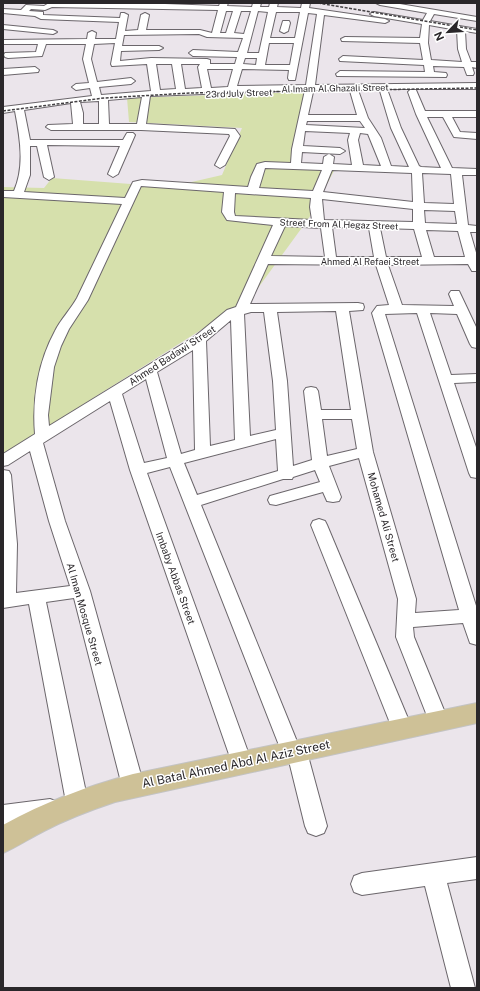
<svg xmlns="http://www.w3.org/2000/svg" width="480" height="991" viewBox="0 0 480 991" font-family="'Public Sans',sans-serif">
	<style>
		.green { fill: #d6e0ac }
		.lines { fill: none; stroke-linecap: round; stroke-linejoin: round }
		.minor-casing { stroke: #6b666b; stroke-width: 2 }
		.major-casing { stroke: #c3c3c3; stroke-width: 2 }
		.minor { fill: #fff; fill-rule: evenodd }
		.major { fill: #cec197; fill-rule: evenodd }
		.rail { stroke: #434043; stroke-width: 1.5; stroke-dasharray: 3 1.5; stroke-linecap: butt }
		.labels { text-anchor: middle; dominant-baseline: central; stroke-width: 3; stroke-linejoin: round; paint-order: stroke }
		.far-street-label { font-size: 9px; fill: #2a272a; stroke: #fff }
		.street-label { font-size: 10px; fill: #2a272a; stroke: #fff }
		.near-street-label { font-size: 12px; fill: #2a272a; stroke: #fff }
	</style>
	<rect width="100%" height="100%" fill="#ebe5eb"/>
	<polygon class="green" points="305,92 291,166 335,169 309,218 250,299 3,455 3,187 44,188 52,178 170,187 222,175 242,128 129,122 127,98"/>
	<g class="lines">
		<g class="minor-casing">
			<g id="minor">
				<path d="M49,3L165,4L219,6L220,3H228L227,6L252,7L253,3H261L260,7H269L270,3H278L277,7L301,8L302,3H310L309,8L385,19L389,21L385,23L324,15L315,85L477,83V89H387L401,128L419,166L421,167L441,168L416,114L408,92L410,90H416L425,111H477V117H452L460,132L477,133V139L454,137L443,117H427L452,168L477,169V175H462L468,225L477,226V232H470L477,256V271H472L468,264L388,265L402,305L454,306L449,294L451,291H459L477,329V348L472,347L470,344L457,314L430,313L451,375L477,374V382L454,383L477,450V478L471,477L469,473L417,313L385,314L477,609V645L470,643L463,623L413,627L414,637L448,720L445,726L438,728L431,726L396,637L398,599L359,458L329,466L341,497L339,501L333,502L327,501L323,492L276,505L270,504L268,500L270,496L320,482L315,470L293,477L292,479H283L201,505L298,744L304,746L307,752L327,826L324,833L316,836L308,833L305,826L289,761L285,759L282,753L170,467L147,473L252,763L249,769L242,772L235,769L232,763L130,470L110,401L43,443L65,521L90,591L144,786L140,793L133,795L126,793L122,786L74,598L46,602L88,802L85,809L77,811L69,809L66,802L29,604L3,608V470L9,471L11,475L17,544L16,593L70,586L49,521L30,451L8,465L3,466V454L35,434C32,399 38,362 55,331C61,319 71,309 77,298C92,267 107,235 122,204L3,197V191H14C25,166 20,138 15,111L3,113V107L92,96L90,88L76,90L72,87L76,84L89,83L83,59L86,44H46L42,56L8,58L5,57L4,55L5,53L36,52L38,44H3V40L87,39L88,33L92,31L96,33L95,39H116L119,22L41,19L35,16L3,13V9L21,10L26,5L44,6ZM52,7L218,10L212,33L200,30H146L149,15L145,13L141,15L138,30L125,31L128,15L124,13H121L120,18L43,15V12L29,11L31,9L45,10ZM226,11H233L226,33H220ZM241,11H251L244,34L234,33ZM258,11L268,12L259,53H247ZM276,12H300L295,38H270ZM308,13L317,14L306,85L237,86L242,69L289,70L288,78L289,80H295ZM199,34L207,37L243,38L238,52L193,50L189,53L193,56L237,57L235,64H210V60L207,59L151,58L120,61L121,51L159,50L163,48L159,46H122L124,35ZM115,43L111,64L112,66L147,64L151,91L101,95L99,87L131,84L135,81L131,78L97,82L91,59L94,44ZM269,43H294L290,65H265ZM245,58H257L256,65L243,64ZM156,64H172L176,89L160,90ZM181,64H200L198,67L202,88L185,89ZM207,69H233L228,87L211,88ZM381,89L380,91L391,128L409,167L391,166L381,138L368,118L358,90ZM305,90L292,149L291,163L265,162L257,164L251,177L248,187L142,180L133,182L125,198L24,192L30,175V146H37L44,177L49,180L54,177L47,145L120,146L108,174L113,177L118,174L135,135L133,133H127L123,140H30L24,110L71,103L73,124L48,125L46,127L51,130H141L229,134L230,136L215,165L220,168L225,165L240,136L235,129L146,124L150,96ZM311,90H350V91L357,115H308L313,92ZM142,97L137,124H109L108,100ZM99,101V124H83V113L80,102ZM307,121H360L365,128L306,125ZM305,131L350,133L348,140L352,165L333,164L334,157L329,154L324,157L323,164L301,163L302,152L340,154L345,151L340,148L303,146ZM360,133L368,134L381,166L363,165L358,140ZM265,168L322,170L313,191L259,188ZM332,170L412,173L413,202L323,192ZM422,173L451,174L454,204L424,203ZM141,186L224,192L222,212L227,220L273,225L236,307L227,310L194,337L49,426L48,415L54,367L61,346L69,329L88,300ZM235,193L311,198L310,207L312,220L235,216L234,212ZM322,199L413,209V222L324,220ZM424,210L455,211L457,224L425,223ZM285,226L321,228L325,257L271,256ZM332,227L369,228L374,257H336ZM380,228L414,229L422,257H386ZM426,230L458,231L465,257H434ZM268,264L376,265L389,305L377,306L372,313L459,610L415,613L416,599L373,452L349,311L363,310L364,307L363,304L358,303L250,304ZM336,311L351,410H321L318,391L316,388L311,387L306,388L304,391L312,460L293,466L287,381L277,312ZM251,312H264L273,381L276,430L250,436L244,314ZM231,320L235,440L210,446L206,341ZM193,350L195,450L181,454L157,372ZM146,379L167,458L144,463L122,394ZM322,419H352L357,449L327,456ZM276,439L278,471L197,495L184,463Z"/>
				<path d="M376,3H394L477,17V21L434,14L430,21L477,29V33L465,31L466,49L471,62H477V68L472,67L474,73L473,75H467L464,67L433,66L434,72L446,73L447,75L446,77L337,76L336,74L340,71L425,72L424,65L340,61L339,59L343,56L423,60L420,43L342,41L341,39L345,37L420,38L422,24L374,16L370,14L374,12L423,20L427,13L380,5ZM429,25L457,30L458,49L462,62L431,60L428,43Z"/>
				<polygon points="283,21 289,21 290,23 288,31 284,33 280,31"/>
				<polygon points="3,25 53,30 57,32 53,34 3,29"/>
				<polygon points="35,67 39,70 38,72 3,75 3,69"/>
				<polygon points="319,519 325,521 327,525 412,728 409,734 402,736 395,734 392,728 311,525 313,521"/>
				<polygon points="50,799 58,802 61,809 58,816 50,819 3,825 3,805"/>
				<polygon points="477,857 477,879 447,883 475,988 451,988 425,886 362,895 354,892 351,884 354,876 362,873"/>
			</g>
		</g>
		<g class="major-casing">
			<path id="major" d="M477,703V723L115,802C91,810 67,819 44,831C30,838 17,847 3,853V825C44,802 88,786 133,774Z"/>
		</g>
		<use href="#minor" class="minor"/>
		<use href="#major" class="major"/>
		<g class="rail">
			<polyline points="318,3 477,30"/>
			<polyline points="3,111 104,98 191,93 477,88"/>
		</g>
	</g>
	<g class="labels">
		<g class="far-street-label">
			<text transform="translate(335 88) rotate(-1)">Al Imam Al Ghazali Street</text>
			<text transform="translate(239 93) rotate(-2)">23rd July Street</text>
			<text transform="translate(339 224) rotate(2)">Street From Al Hegaz Street</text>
			<text x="370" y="261">Ahmed Al Refaei Street</text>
		</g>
		<g class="street-label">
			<text transform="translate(172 355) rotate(-33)">Ahmed Badawi Street</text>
			<text transform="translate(384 517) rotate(74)">Mohamed Ali Street</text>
			<text transform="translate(176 578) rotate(70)">Imbaby Abbas Street</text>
			<text transform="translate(85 614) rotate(74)">Al Iman Mosque Street</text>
		</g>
		<g class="near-street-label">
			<text transform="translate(236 764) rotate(-12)">Al Batal Ahmed Abd Al Aziz Street</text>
		</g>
	</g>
	<rect width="480" height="991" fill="none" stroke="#2a272a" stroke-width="8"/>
	<g transform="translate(448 32) rotate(245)" stroke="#ffffff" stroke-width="3" paint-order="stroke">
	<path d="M0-3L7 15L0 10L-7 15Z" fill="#2a272a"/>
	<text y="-6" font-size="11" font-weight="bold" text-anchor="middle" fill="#2a272a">N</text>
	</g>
</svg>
